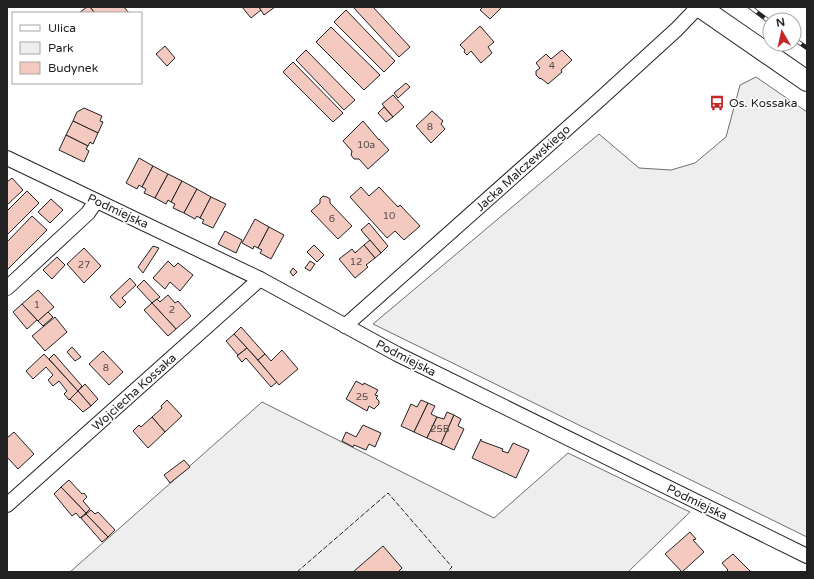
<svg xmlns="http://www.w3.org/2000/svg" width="814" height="579" viewBox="0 0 814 579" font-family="'Varela Round',sans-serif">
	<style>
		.green { fill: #eee; stroke: #6f6f6f }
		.building { fill: #f3c9c0; stroke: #222 }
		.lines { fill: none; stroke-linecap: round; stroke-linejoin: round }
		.street-casing { stroke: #222; stroke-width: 16 }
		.secondary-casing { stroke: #222; stroke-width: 22 }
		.street { stroke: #fff; stroke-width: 14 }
		.secondary { stroke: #fff; stroke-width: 20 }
		.rail-casing { stroke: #222; stroke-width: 4.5 }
		.rail { stroke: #fff; stroke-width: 3; stroke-dasharray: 9; stroke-linecap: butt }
		.fence { stroke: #222; stroke-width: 1; stroke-dasharray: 5 2; stroke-linecap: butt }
		.labels { text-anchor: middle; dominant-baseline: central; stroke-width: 3; stroke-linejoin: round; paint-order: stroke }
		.number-label { font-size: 10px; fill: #564c4a }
		.poi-label { font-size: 12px; fill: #222; stroke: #fff; text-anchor: start }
		.street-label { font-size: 12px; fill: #222; stroke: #fff }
	</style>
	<rect width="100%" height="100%" fill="#fff"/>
	<g class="green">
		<polygon points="756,77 807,112 807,537 373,324 599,134 639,168 671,170 695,163 726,137 740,85"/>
		<polygon points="262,402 494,518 568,453 690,512 628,572 70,572"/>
	</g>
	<g class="building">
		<polygon points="87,7 90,7 95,13 79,13"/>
		<polygon points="90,7 124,7 129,13 95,13"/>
		<polygon points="242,7 259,7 261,10 251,18"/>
		<polygon points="259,7 275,7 264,15"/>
		<polygon points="353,7 373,7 410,47 399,57"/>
		<polygon points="483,7 502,7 490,19 480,10"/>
		<polygon points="346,10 395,61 384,72 334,22"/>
		<polygon points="480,26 494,42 488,47 492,53 481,63 471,51 467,55 464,52 465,50 460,45"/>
		<polygon points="331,27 380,75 364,90 316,42"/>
		<polygon points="165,46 175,58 167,66 156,54"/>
		<polygon points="306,50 355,100 344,110 296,60"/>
		<polygon points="562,50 572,60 561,70 562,72 548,84 542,79 539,78 536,75 536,71 540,68 536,63 546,54 551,59"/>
		<polygon points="293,62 343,113 333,122 283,72"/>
		<polygon points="406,83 410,87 398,98 394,93"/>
		<polygon points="393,95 404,107 393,117 382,104"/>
		<polygon points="384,107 393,117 386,122 378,113"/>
		<polygon points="84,108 102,116 100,121 103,122 98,133 73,121 77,112"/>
		<polygon points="432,111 443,121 441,124 445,129 431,143 416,126"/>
		<polygon points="73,121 98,133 93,144 90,142 88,146 66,135"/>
		<polygon points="363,121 379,140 379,139 389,150 368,169 359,159 354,159 351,155 352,151 343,141"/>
		<polygon points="66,135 88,146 86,149 89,151 84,162 59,150"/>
		<polygon points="139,158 153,166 142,187 139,185 137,189 126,183"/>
		<polygon points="153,166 168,174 155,198 144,193 146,189 142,187"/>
		<polygon points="168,174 182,181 171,202 168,200 166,204 155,198"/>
		<polygon points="12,178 23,190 7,205 7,182"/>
		<polygon points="182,181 197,189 184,213 173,208 175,204 171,202"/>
		<polygon points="361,187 369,196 379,187 398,207 400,205 420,226 404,240 395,231 387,238 350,197"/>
		<polygon points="197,189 211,197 200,218 197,216 195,219 184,213"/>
		<polygon points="27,191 39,203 7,235 7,211"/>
		<polygon points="323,196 327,197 330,199 330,203 352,226 338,239 311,211 320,203 320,199"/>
		<polygon points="211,197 226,204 213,228 202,223 204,220 200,218"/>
		<polygon points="51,199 63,210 50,223 38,212"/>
		<polygon points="32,216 47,230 7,270 7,242"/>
		<polygon points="255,219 269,227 258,248 254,246 253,249 242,243"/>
		<polygon points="369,223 388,246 381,253 361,230"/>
		<polygon points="269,227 284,235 271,259 260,253 262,250 258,248"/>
		<polygon points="225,231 242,240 236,253 218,244"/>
		<polygon points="370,240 381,253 375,258 364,245"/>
		<polygon points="314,245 324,255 317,262 307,252"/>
		<polygon points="364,245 375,258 366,265 368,267 355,278 339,259 352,249 355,253"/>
		<polygon points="153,246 159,248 143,273 138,267"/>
		<polygon points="84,248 101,266 84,283 67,264"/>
		<polygon points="57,257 65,265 52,279 43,270"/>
		<polygon points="168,261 174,267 178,263 193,275 180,291 170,282 165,289 153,278"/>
		<polygon points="310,261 315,264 310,271 305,268"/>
		<polygon points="293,268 297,272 293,276 290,272"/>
		<polygon points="130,278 136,285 122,298 126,302 120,308 110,297"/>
		<polygon points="144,280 160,297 152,303 137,287"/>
		<polygon points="38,290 54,307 38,321 22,304"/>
		<polygon points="168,295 175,303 178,301 191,316 176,329 152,303 157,299 160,302"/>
		<polygon points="152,303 176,329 168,336 144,310"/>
		<polygon points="22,304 37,320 27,329 13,312"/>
		<polygon points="48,312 53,317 43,326 38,321"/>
		<polygon points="55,317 67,332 45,351 32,336"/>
		<polygon points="241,327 265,354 258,360 234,334"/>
		<polygon points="234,334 247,348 238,355 226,341"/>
		<polygon points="72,347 81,357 75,361 67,352"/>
		<polygon points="247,348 277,382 271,387 246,358 242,362 237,356"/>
		<polygon points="282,350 298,369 279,385 258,360 265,354 271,361"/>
		<polygon points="103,351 123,372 109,385 89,364"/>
		<polygon points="44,354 78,391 69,400 64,394 67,391 59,381 53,386 48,380 53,375 46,367 33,379 26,371"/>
		<polygon points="54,354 82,386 78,391 49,359"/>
		<polygon points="356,381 363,385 364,383 378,390 375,395 378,396 376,398 379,401 379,404 374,409 369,406 367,411 346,399"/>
		<polygon points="85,384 98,399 91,406 78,391"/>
		<polygon points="78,391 91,406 83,412 70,399"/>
		<polygon points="167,400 182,416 165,432 152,417 162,408 161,406"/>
		<polygon points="421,400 428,403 414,432 401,426 411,404 417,407"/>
		<polygon points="428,403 435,406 431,414 437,417 427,438 414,432"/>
		<polygon points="447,412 454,415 441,444 427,438 437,417 444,419"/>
		<polygon points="454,415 461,419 458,426 464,429 454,450 441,444"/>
		<polygon points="152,417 165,432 148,448 133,431 139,425 141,427"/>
		<polygon points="363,425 381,433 375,447 369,444 366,450 354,445 353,447 342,441 346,432 356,437"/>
		<polygon points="14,432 34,454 18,469 7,457 7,438"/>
		<polygon points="481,439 481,441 503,449 502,451 508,453 513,443 529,450 516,478 472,458"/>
		<polygon points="184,460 190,467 170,483 164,475"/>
		<polygon points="69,480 82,494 84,493 87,497 83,501 90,509 86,513 61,487"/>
		<polygon points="61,487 86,513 80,518 76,513 72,516 54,494"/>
		<polygon points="91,510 95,514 98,512 115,530 108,537 86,514"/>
		<polygon points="86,514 108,537 102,542 81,518"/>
		<polygon points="690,532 696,539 693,540 704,552 682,572 665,554"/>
		<polygon points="383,546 402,568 398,572 353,572"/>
		<polygon points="733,554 751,572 726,572 728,570 722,563"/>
	</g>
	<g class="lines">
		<g class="street-casing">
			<g id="street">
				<polyline points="7,158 260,279 397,354 807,556"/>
				<polyline points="7,288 88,213 96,201"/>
				<polyline points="345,326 598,101 677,29 698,7"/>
				<polyline points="7,505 260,279"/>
			</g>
		</g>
		<g class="secondary-casing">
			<polyline id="secondary" points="700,7 807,81"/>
		</g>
		<use href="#street" class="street"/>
		<use href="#secondary" class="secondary"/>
		<g class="rail-casing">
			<g id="rail">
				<polyline points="750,7 770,22"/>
				<polyline points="794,39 807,48"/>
			</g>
		</g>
		<use href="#rail" class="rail"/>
		<polyline class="fence" points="297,572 388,493 452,567 447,572"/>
	</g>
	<defs>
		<g id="bus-bare" transform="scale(1.2)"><path d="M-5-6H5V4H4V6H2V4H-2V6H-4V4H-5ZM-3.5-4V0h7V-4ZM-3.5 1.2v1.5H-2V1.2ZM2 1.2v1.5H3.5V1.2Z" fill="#c62828" stroke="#fff" stroke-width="2.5" paint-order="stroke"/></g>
	</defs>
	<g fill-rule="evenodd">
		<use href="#bus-bare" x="717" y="103"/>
	</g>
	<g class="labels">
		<g class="number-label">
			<text x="552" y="66">4</text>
			<text x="430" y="127">8</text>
			<text x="366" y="145">10a</text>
			<text x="389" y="216">10</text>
			<text x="332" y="219">6</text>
			<text x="356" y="262">12</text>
			<text x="84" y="265">27</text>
			<text x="37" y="305">1</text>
			<text x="172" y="310">2</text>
			<text x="106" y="368">8</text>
			<text x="362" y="397">25</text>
			<text x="440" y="429">25B</text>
		</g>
		<g class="poi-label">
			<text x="729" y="103">Os. Kossaka</text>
		</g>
		<g class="street-label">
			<text transform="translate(523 168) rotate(-42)">Jacka Malczewskiego</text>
			<text transform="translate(118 211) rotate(25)">Podmiejska</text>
			<text transform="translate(406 358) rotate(27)">Podmiejska</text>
			<text transform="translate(134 392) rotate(-42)">Wojciecha Kossaka</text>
			<text transform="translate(697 502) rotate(26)">Podmiejska</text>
		</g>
	</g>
	<rect width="814" height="579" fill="none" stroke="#222222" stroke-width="16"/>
	<rect x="12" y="12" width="130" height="72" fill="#ffffff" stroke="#a7a7a7"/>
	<rect x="20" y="25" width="20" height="6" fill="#ffffff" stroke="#a7a7a7"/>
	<text x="48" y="32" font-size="12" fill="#222222">Ulica</text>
	<rect x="20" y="42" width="20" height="12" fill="#eeeeee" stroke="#a7a7a7"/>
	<text x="48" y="52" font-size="12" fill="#222222">Park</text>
	<rect x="20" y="62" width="20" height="12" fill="#f3c9c0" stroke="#a7a7a7"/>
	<text x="48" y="72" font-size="12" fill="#222222">Budynek</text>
	<g transform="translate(782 32) rotate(351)"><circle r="19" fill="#ffffff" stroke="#a7a7a7"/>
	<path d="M0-3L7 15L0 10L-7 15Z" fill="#c62828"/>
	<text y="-6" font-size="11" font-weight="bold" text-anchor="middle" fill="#222222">N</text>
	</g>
</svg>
